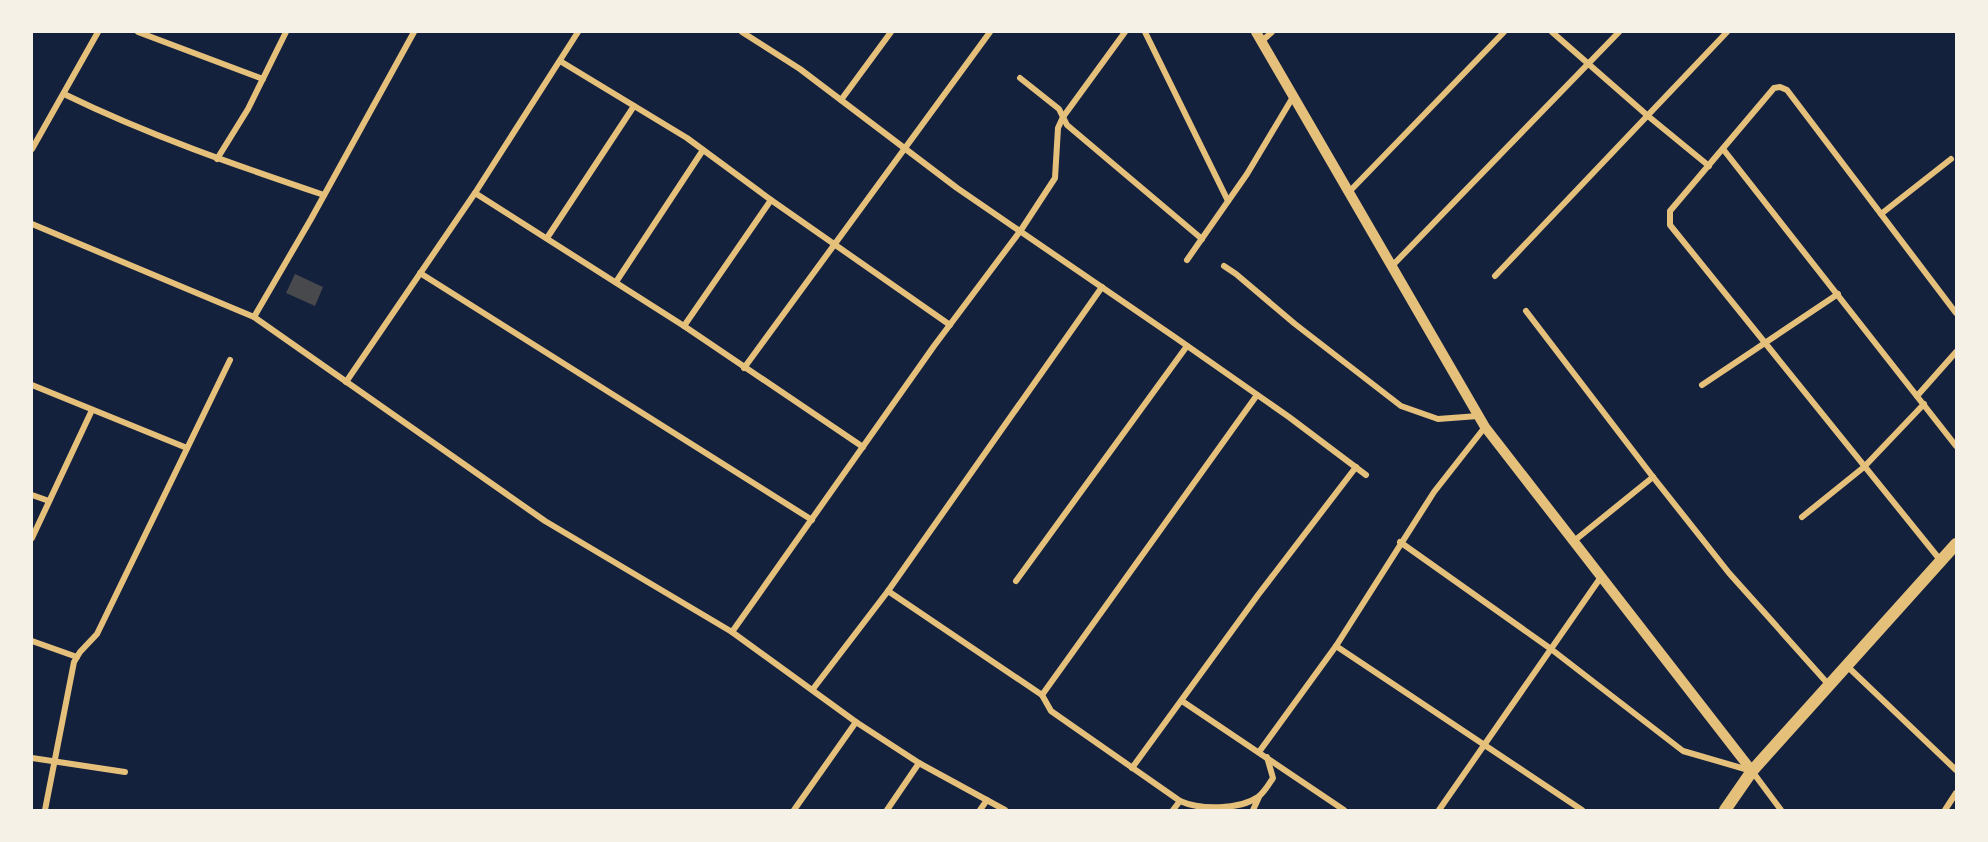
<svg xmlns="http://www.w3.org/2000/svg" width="1988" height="842" viewBox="0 0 1988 842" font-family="Arial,sans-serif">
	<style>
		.building { fill: #48494c }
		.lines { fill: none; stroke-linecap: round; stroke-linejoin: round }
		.minor { stroke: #e5c07b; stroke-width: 6 }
		.tertiary { stroke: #e5c07b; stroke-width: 10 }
		.secondary { stroke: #e5c07b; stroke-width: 12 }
	</style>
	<rect width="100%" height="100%" fill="#14213d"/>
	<polygon class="building" points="295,274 323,287 315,306 286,293"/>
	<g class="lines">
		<g class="minor">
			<polyline points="138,32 263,79"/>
			<polyline points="742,32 800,69 957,188 1176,338 1289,417 1366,475"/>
			<polyline points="1145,32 1228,201"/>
			<polyline points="1552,32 1648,116 1709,166"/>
			<polyline points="1262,41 1272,32"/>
			<polyline points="560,61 687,138 771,200 950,325"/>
			<polyline points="1020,78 1059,109 1067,125 1202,239"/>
			<path d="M64,94C148,135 235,165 324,195"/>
			<polyline points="841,100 891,32"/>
			<polyline points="32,149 98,32"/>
			<polyline points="1723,149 1956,446"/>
			<polyline points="217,159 248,109 286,32"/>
			<polyline points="1349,192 1504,32"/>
			<polyline points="475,193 684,326 863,447"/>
			<polyline points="1881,214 1951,159"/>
			<polyline points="32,224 254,317 545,521 732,632 856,722 919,763 1005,810"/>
			<polyline points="547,238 634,106"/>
			<polyline points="1187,260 1247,174 1293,97"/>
			<polyline points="1224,266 1236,274 1295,324 1401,406 1438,419 1478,416"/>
			<polyline points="1392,266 1619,32"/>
			<polyline points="420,273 812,520"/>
			<polyline points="1495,276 1727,32"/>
			<polyline points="616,282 703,150"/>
			<polyline points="1526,311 1653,477 1729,573 1829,685"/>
			<polyline points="254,317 311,219 414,32"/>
			<polyline points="684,326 771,200"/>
			<polyline points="744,368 990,32"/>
			<polyline points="346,382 475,193 578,32"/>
			<polyline points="32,385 187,448"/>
			<polyline points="1702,385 1838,294"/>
			<polyline points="1917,396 1956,352"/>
			<polyline points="32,495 49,501"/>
			<polyline points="1802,517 1864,467 1924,404"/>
			<polyline points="32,538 92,410"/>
			<polyline points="1574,541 1653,477"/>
			<polyline points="1400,542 1551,649 1683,751 1752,771 1781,810"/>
			<polyline points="1941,561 1670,225 1670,211 1774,88 1780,87 1787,90 1956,313"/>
			<polyline points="1016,581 1187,346"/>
			<polyline points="888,591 1042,695 1051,711 1180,801"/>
			<polyline points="732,632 934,346 1021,230 1055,178 1058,128 1063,117 1125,32"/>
			<polyline points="32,641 77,657"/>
			<polyline points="1336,646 1582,810"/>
			<polyline points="1847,666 1956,770"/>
			<polyline points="813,689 888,591 1102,287"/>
			<polyline points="1042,695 1257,395"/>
			<polyline points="1182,701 1344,810"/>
			<polyline points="1259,752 1336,646 1434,492 1485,427"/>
			<polyline points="32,758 125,772"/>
			<polyline points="1132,768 1258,595 1356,467"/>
			<polyline points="45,810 74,662 80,652 97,634 230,360"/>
			<polyline points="794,810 856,722"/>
			<polyline points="887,810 919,763"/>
			<polyline points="980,810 987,800"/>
			<path d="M1173,810L1180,801C1200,810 1239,810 1258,797C1264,793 1269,784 1273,778L1267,757"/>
			<polyline points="1253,810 1259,797"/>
			<polyline points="1439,810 1601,577"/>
			<polyline points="1945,810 1956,793"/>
		</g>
		<polyline class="tertiary" points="1256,32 1485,427 1752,771"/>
		<polyline class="secondary" points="1725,810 1752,771 1956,544"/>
	</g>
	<rect width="1988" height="842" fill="none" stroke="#f6f1e7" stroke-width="66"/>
</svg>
